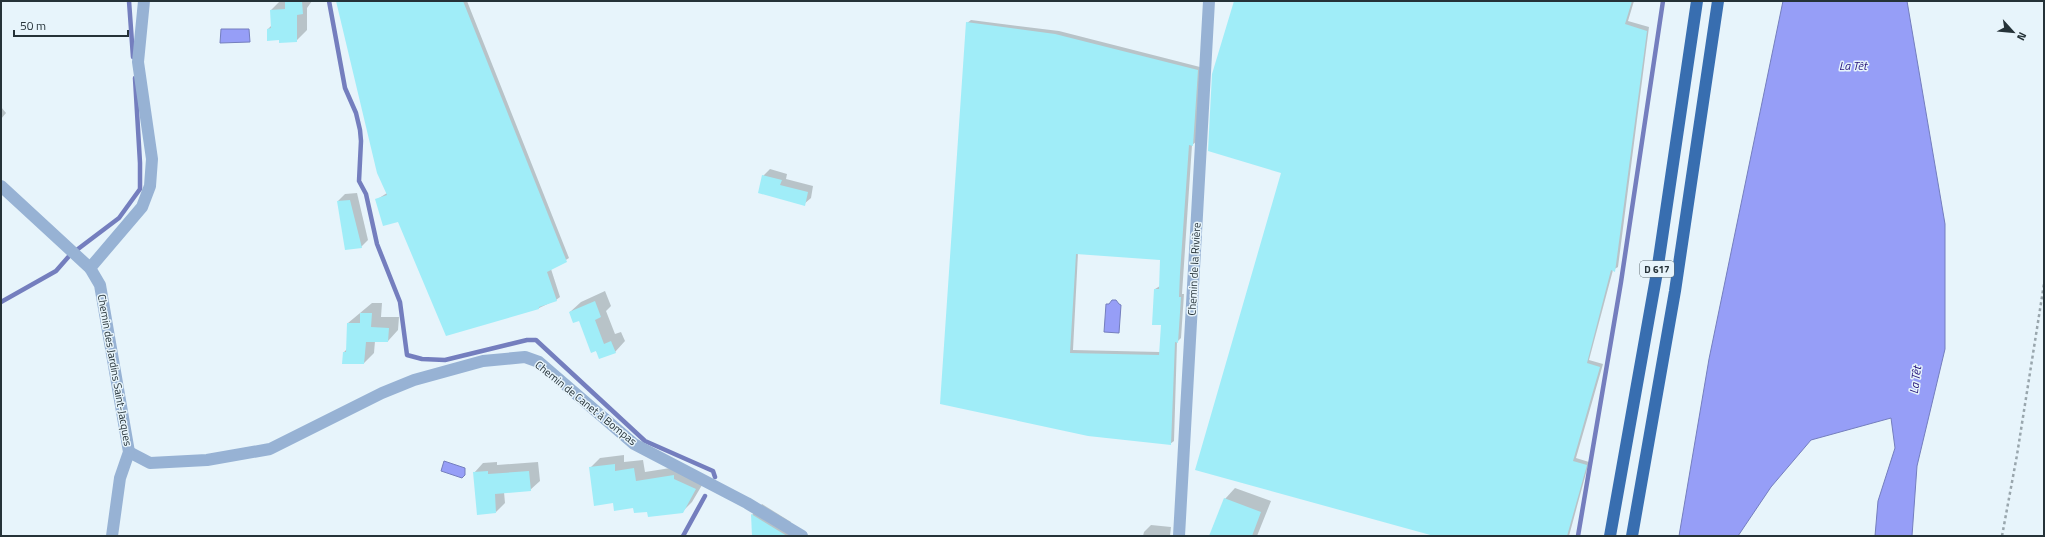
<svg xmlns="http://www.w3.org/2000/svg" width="2045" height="537" viewBox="0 0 2045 537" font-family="'Titillium Web',sans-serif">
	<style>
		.water { fill: #969ef7; stroke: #747ebe }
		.shadow { fill: #0003; fill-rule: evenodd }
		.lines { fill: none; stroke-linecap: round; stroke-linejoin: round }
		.stream { stroke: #747ebe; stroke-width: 4.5 }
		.building { fill: #a0edf8; fill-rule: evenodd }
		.path { stroke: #99a6ad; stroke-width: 2.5; stroke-dasharray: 3 3; stroke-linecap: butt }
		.minor { stroke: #97b2d4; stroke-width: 12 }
		.trunk { stroke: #386eb0; stroke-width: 12 }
		.labels { text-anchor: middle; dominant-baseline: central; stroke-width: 3; stroke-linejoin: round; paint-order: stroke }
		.shield { fill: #e7f4fb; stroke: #5f6c72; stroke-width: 1 }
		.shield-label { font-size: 10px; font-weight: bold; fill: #253238 }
		.street-label { font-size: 11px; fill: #253238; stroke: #e7f4fb }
		.water-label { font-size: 12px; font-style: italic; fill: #26157b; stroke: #e7f4fb }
	</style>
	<rect width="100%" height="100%" fill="#e7f4fb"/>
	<g class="water">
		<polygon points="1783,1 1907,1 1945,224 1945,349 1917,466 1912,536 1875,536 1878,501 1895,448 1891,418 1811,440 1771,487 1738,536 1679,536 1709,359"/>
		<polygon points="221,29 249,29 250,42 220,43"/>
		<polygon points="1112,300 1116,300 1119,304 1121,305 1119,333 1104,332 1106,304 1109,304"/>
		<polygon points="444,461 465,468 465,475 462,478 441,471"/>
	</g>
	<g class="shadow">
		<polygon points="280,1 312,1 307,8 307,30 296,41 280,39 268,29 272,25 271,10"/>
		<polygon points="339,1 467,1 569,258 551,269 560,297 556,300 539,308 398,221 376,200 387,193"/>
		<polygon points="1235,1 1634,1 1628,21 1649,27 1618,267 1613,270 1589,360 1603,364 1576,458 1589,462 1569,536 1438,536 1282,172"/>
		<path d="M971,20L1059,31L1200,67L1196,142L1192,145L1182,294H1184L1181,338L1177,342L1174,441L1170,444L1088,435L967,23ZM1078,253L1161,259L1160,286L1155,289L1163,324L1160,352L1073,350Z"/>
		<polygon points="1,107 6,113 1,119"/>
		<polygon points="770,169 787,174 786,179 813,186 811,198 804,204 763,176"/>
		<polygon points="357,193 368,240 361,247 338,201 345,194"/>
		<polygon points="605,291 611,306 606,311 615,334 621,332 625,341 615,352 600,358 580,320 570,312 581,302"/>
		<polygon points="372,303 382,303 381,317 399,317 398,330 388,341 375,341 374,353 364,363 344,352 347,349 348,323"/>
		<polygon points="624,455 624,462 643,460 645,472 683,466 705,480 692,502 682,512 648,510 614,501 590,468 600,458"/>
		<polygon points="497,462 497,465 538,462 540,481 530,490 504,492 505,503 496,512 474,473 483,463"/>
		<polygon points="1235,488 1271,501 1257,536 1210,536 1225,499"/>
		<polygon points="762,504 791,522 790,536 753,536 752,515"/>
		<polygon points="1151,525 1171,527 1170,536 1143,536 1144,532"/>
	</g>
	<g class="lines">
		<g class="stream">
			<polyline points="129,1 133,57"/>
			<polyline points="329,1 345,88 356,113 360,130 361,141 359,181 366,194 377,244 400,302 407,355 422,359 445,360 527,340 536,340 645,441 713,471 715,477"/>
			<polyline points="1,302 56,271 70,255 119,218 140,189 140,163 135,78"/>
			<polyline points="683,536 705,496"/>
			<polyline points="1578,536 1621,282 1663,1"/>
		</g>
	</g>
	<g class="building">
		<polygon points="285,1 302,1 303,14 297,15 297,42 279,43 279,40 267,41 267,29 271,28 270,10 285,9"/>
		<polygon points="336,1 463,1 567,262 547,272 557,301 539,307 539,309 446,336 398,222 383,226 375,199 387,195 377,173"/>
		<polygon points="1234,1 1632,1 1625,24 1647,31 1615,272 1611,270 1587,363 1600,367 1573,461 1587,465 1567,536 1434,536 1195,470 1281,173 1208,151 1212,74"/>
		<path d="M966,22L1055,34L1198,70L1193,146L1189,145L1180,273L1179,297H1181L1178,343L1175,342L1171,445L1088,436L940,404ZM1076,254L1160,260L1159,289H1154L1152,325H1161L1159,355L1070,353Z"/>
		<polygon points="762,175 782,180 780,185 808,192 805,206 758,193"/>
		<polygon points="350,200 362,248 345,250 337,201"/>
		<polygon points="595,301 601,317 595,320 604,344 611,341 616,353 599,359 596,351 591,353 579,321 573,323 569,312"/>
		<polygon points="360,313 372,313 371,327 389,328 388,342 366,342 364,364 342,364 343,352 346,352 347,323 360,323"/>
		<polygon points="615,464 615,471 634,468 636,481 674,475 674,479 696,489 683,513 648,517 647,512 634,513 633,508 614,511 613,503 594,506 589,467"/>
		<polygon points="488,471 488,474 529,471 531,491 495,494 496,513 477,515 473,472"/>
		<polygon points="1224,498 1261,512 1252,536 1209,536"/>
		<polygon points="751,514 756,517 787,536 752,536"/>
	</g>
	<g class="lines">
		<polyline class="path" points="2002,536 2017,455 2044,284"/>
		<g class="minor">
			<polyline points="1,186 90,268"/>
			<polyline points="129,452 150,463 207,460 270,449 382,393 414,380 483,361 525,357 539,362 634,444 747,503 802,536"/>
			<polyline points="112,536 120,478 129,452 100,285 90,268 142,207 150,186 152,159 138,62 144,1"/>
			<polyline points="1179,536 1209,1"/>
		</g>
		<g class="trunk">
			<polyline points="1610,536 1657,272 1697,1"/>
			<polyline points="1632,536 1675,291 1718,1"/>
		</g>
	</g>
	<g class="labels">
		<rect class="shield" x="1640" y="261" width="34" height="16" rx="3"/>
		<g class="shield-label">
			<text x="1657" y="269">D 617</text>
		</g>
		<g class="street-label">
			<text transform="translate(1194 269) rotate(-87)">Chemin de la Rivière</text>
			<text transform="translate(115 370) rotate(80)">Chemin des Jardins Saint-Jacques</text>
			<text transform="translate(586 403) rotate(39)">Chemin de Canet à Bompas</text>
		</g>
		<g class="water-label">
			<text x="1853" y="65">La Têt</text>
			<text transform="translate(1915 380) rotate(-83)">La Têt</text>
		</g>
	</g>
	<rect width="2045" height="537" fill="none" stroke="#253238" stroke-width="4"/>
	<g transform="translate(2013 32) rotate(117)" stroke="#e7f4fb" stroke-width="3" paint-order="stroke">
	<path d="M0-3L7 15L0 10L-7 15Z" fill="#253238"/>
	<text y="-6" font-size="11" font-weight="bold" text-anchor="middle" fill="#253238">N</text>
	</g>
	<path d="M14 30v6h114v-6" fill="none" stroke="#253238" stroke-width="2"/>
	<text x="20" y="30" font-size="12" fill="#253238" stroke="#e7f4fb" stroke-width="3" paint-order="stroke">50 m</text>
</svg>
